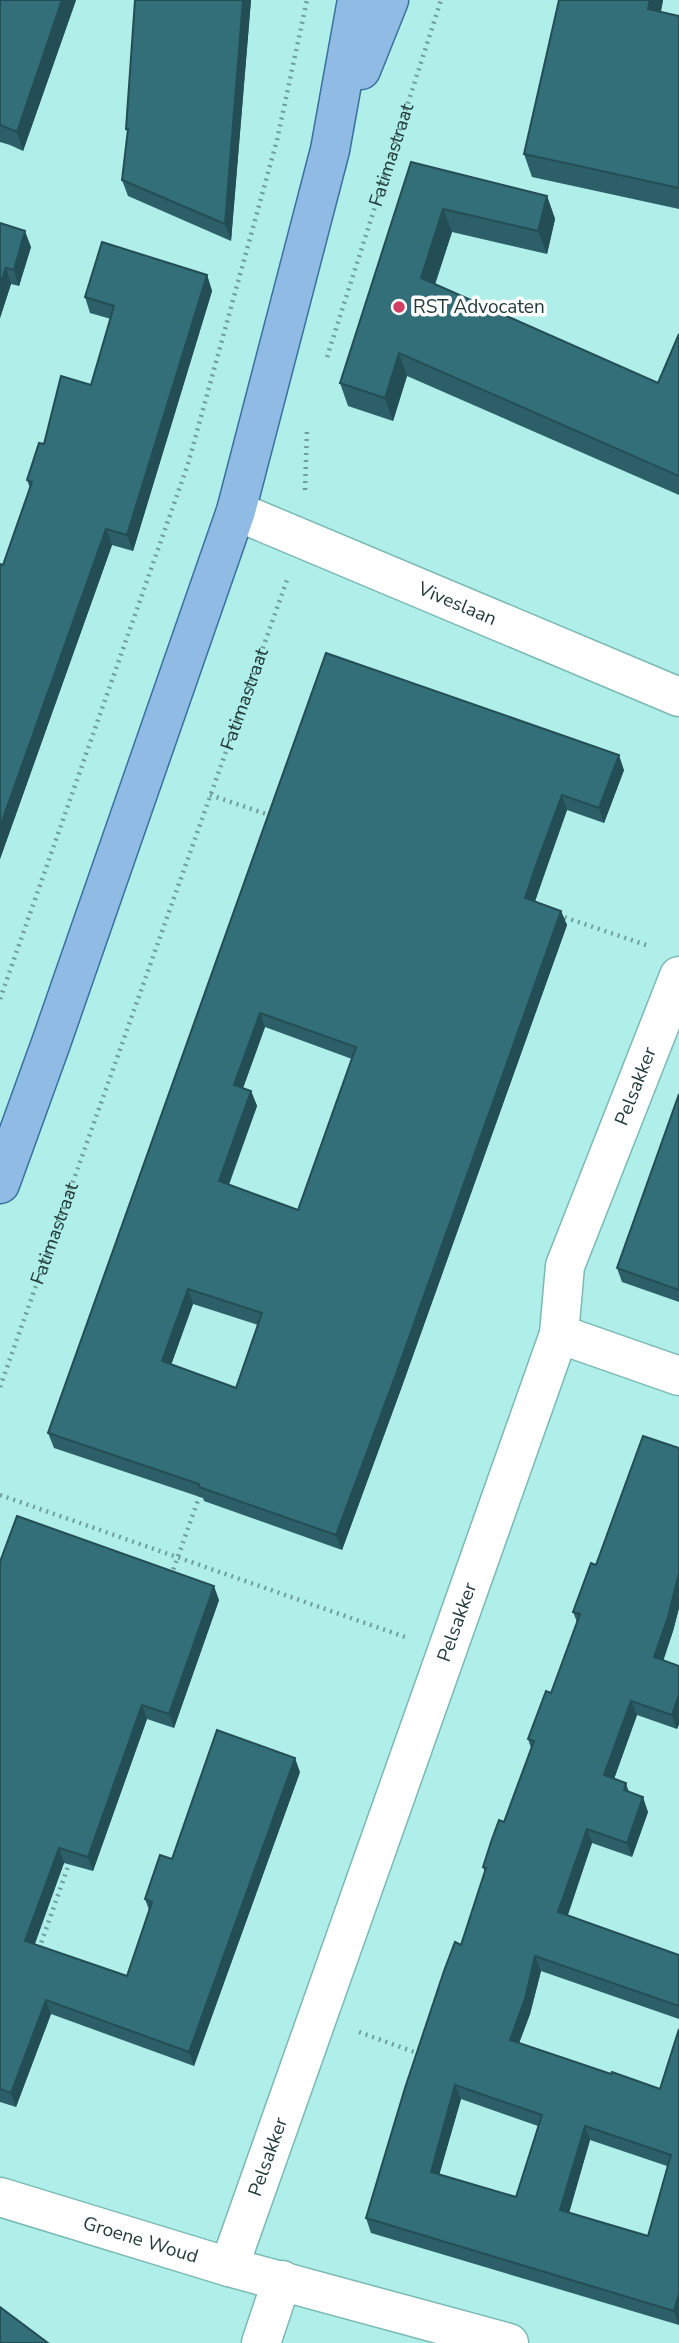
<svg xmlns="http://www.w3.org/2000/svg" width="679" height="2343" viewBox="0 0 679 2343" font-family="'Nunito Sans',sans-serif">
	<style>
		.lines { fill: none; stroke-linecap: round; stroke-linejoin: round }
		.minor-casing { stroke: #7bb9b4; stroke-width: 41 }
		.major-casing { stroke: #39719e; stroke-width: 41 }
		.path { stroke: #709e9a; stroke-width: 4.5; stroke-dasharray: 2 5; stroke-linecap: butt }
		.minor { stroke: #fff; stroke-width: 38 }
		.major { stroke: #8fbbe5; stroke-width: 38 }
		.wall { fill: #2c5f68; fill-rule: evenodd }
		.shaded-wall { fill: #244e55 }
		.building { fill: #336f79; stroke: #244e55; stroke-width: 2; fill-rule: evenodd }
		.poi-dot { fill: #cf4064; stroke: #fff; stroke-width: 2.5 }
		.labels { text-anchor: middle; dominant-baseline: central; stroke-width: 7; stroke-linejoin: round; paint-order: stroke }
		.street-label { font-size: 19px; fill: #233c3a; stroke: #fff }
		.poi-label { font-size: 19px; fill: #233c3a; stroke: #fff; text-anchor: start }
	</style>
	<rect width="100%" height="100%" fill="#afeee9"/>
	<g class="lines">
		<g class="minor-casing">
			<g id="minor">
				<path id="s3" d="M236,511L679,697"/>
				<polyline points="559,1334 679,1376"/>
				<path id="s4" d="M0,2197L229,2267L509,2343"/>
				<path id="s5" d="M229,2267L559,1334L565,1266L679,976"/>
				<polyline points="261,2343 282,2280"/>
			</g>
		</g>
		<g class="major-casing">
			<g id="major">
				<polyline points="361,70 389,0"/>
				<polyline points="0,1184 51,1043 236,511 330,150 357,0"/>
			</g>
		</g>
		<g class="path">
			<path id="s1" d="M327,357L441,0"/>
			<polyline points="305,490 307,429"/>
			<polyline points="210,795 272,816"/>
			<polyline points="558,915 646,945"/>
			<polyline points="0,999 188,464 277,140 307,0"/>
			<path id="s2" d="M0,1387L287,580"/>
			<polyline points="0,1495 405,1637"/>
			<polyline points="171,1576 201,1492"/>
			<polyline points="39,1949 70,1861"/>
			<polyline points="359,2032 420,2054"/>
		</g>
		<use href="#minor" class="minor"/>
		<use href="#major" class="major"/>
	</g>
	<g class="wall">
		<polygon points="0,0 76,0 23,151 10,145 0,142"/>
		<polygon points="251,0 231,241 128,196 122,180 128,134 126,129"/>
		<polygon points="663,0 661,12 679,16 679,209 532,177 524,154"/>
		<polygon points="411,162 547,196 555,219 547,254 452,232 435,285 658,383 679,334 679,495 407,376 393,421 348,406 340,383"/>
		<polygon points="0,223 31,247 19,286 11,284 0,318"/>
		<polygon points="207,275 212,291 133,551 112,545 0,859 0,564 3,565 30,488 27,480 44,444 91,385 111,319 90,313 85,297"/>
		<path d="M326,653L624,770L604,823L567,810L545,871L535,901L561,911L567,925L401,1389L342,1550L204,1501L203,1498L54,1448L48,1433ZM265,1027L352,1059L298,1210L229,1185L257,1106L251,1091L243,1088ZM193,1304L258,1325L236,1388L171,1365Z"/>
		<polygon points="679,1094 679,1302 622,1282 617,1268"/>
		<path d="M679,1448V1608L673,1631L663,1660L679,1666V1724L677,1729L637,1715L614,1779L626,1783L629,1792L648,1812L632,1857L592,1843L567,1915L679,1955V2019L541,1971L530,2014L519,2043L611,2074L660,2089L679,2029V2325L371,2233L366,2218L461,1945L485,1873L483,1867L504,1822L531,1748L528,1739L551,1693L577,1622L573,1612L596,1565ZM461,2099L538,2126L516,2197L439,2175ZM590,2140L667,2166L648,2236L569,2212Z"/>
		<polygon points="0,1562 219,1600 174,1728 147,1719 93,1871 64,1863 34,1944 127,1976 149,1910 145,1899 172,1859 300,1772 194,2066 51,2014 16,2107 0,2102"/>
	</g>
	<g class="shaded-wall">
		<polygon points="62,0 76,0 23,151 17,132"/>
		<polygon points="243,0 251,0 231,241 225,224"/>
		<polygon points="650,0 663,0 656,32 648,9"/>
		<polygon points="547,196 555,219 547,254 538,231"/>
		<polygon points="443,209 452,232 429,301 421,278"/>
		<polygon points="25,231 31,247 19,286 14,270"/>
		<polygon points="6,268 11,284 0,318 0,284"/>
		<polygon points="207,275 212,291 133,551 127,535"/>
		<polygon points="399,353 407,376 393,421 385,398"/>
		<polygon points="106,529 112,545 0,859 0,827"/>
		<polygon points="619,755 624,770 604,823 599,808"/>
		<polygon points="562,795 567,810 531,913 525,898"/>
		<polygon points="561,911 567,925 401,1389 342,1550 336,1535"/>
		<polygon points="260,1013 265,1027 239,1099 234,1085"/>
		<polygon points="251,1091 257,1106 224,1196 219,1181"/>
		<polygon points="188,1289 193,1304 167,1376 162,1361"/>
		<polygon points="679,1573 679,1608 673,1631 660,1671 654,1657"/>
		<polygon points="214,1586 219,1600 174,1728 169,1714"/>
		<polygon points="679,1695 679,1724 677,1729 672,1715"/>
		<polygon points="631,1701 637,1715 610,1790 604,1775"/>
		<polygon points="142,1705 147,1719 93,1871 88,1857"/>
		<polygon points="295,1758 300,1772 194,2066 189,2052"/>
		<polygon points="643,1797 648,1812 632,1857 627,1843"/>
		<polygon points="587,1829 592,1843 564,1927 558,1912"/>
		<polygon points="59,1848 64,1863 31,1955 25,1941"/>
		<polygon points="535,1956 541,1971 530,2014 515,2054 510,2040"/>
		<polygon points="46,2000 51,2014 16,2107 11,2093"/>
		<polygon points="455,2085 461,2099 436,2186 431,2172"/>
		<polygon points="585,2126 590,2140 566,2224 560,2210"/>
		<polygon points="679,2294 679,2325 674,2311"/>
	</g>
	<g class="building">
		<polygon points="0,0 62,0 17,132 0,125"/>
		<polygon points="135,0 243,0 225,224 122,180 128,129 126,129"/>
		<polygon points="559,0 650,0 648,9 679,16 679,188 524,154"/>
		<polygon points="411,162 547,196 538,231 443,209 421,278 658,383 679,334 679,476 399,353 385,398 340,383"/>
		<polygon points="0,223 25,231 14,270 6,268 0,284"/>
		<polygon points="102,242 207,275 127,535 106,529 0,827 0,564 3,565 32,482 27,480 39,443 44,444 61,376 91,385 114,306 85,297"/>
		<path d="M326,653L619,755L599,808L562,795L539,857L525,898L561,911L396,1374L336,1535L199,1487V1484L48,1433ZM260,1013L356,1047L298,1210L219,1181L251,1091L234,1085ZM188,1289L262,1313L236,1388L162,1361Z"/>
		<polygon points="679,1094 679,1290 617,1268"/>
		<path d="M643,1436L679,1448V1573L668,1617L654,1657L679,1666V1695L672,1715L631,1701L604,1775L626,1783L624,1790L643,1797L627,1843L587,1829L558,1912L679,1955V2006L535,1956L525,1999L510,2040L611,2074L612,2072L660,2089L679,2029V2294L674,2311L366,2218L405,2088L444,1971L455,1942L461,1945L486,1868L483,1867L491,1842L499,1820L504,1822L534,1741L528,1739L546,1691L551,1693L580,1614L573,1612L591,1563L596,1565ZM455,2085L542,2115L516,2197L431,2172ZM585,2126L671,2155L648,2236L560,2210Z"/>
		<polygon points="17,1516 214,1586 169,1714 142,1705 88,1857 59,1848 25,1941 127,1976 152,1902 145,1899 160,1855 172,1859 217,1730 295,1758 189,2052 46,2000 11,2093 0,2089 0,1562"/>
		<polygon points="0,2307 48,2343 0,2343"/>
	</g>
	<circle class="poi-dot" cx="399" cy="307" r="7"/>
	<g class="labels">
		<g class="street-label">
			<text stroke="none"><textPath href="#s1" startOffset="212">Fatimastraat</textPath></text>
			<text stroke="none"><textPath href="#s3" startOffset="240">Viveslaan</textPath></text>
			<text stroke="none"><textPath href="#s2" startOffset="730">Fatimastraat</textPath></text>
			<text stroke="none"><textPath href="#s5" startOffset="1251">Pelsakker</textPath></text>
			<text stroke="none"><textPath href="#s2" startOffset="163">Fatimastraat</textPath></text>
			<text stroke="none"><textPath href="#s5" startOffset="684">Pelsakker</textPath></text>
			<text stroke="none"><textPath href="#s5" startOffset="117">Pelsakker</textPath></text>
			<text stroke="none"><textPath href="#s4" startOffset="147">Groene Woud</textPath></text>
		</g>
		<g class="poi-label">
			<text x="413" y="307">RST Advocaten</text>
		</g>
	</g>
</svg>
